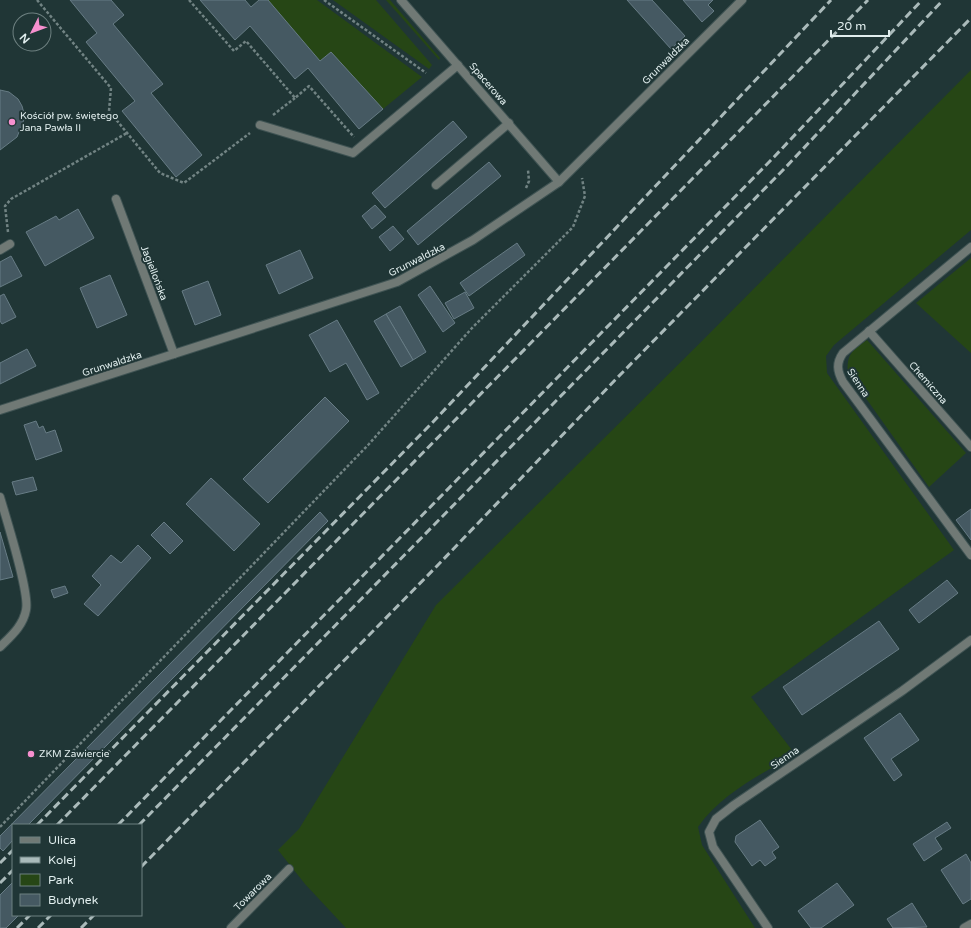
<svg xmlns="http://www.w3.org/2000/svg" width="971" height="928" viewBox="0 0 971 928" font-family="'Varela Round',sans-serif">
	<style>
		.green { fill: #264615 }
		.building { fill: #455962; stroke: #677c85 }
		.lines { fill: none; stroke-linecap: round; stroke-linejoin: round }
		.lane-casing { stroke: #3f5353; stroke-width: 10 }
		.street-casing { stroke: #3f5353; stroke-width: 10 }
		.path { stroke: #718383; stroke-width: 2.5; stroke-dasharray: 3 2; stroke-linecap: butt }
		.lane { stroke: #707975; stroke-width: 8 }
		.street { stroke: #707975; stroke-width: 8 }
		.rail { stroke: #aababa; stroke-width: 3; stroke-dasharray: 8 4; stroke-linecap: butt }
		.poi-dot { fill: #f790cf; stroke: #203636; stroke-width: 1.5 }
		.labels { text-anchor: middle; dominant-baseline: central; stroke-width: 4; stroke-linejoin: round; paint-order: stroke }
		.street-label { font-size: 10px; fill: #e1eeee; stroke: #203636 }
		.poi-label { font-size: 10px; fill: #e1eeee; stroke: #203636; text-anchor: start }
	</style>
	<rect width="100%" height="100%" fill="#203636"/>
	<g class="green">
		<polygon points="268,0 317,0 422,77 383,109 331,52 320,61"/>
		<polygon points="333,0 376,0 432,65 429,69"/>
		<polygon points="386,0 390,0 440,58 439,60"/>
		<path d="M971,70V230L834,345L826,356L827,373L954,550L751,697L795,754C761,775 722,793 698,827L702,845L755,928H346L305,884L278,850L299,829L436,605L703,340Z"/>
		<polygon points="971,258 971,353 916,303"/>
		<path d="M867,340L966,453L929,487L848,373C846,354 853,350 867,340Z"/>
	</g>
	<g class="building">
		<polygon points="70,0 111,0 124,15 113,24 163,84 151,93 202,155 176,177 122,111 135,101 86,42 97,33"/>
		<polygon points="200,0 245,0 251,7 259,0 268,0 320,61 331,52 383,109 359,129 308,68 295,79 250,26 235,40"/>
		<polygon points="627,0 652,0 685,36 671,49"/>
		<polygon points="683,0 713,0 708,5 714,11 702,22"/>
		<polygon points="0,90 9,92 18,99 22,106 25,117 17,137 0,150"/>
		<polygon points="453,121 467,137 385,208 372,193"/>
		<polygon points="489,162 501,176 418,245 407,231"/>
		<polygon points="375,205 386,217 372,229 362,216"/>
		<polygon points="78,209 94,238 45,266 26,232 56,216 59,220"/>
		<polygon points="393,226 404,239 390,251 379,237"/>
		<polygon points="517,243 525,255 469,296 460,283"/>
		<polygon points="300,250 313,278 279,294 266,265"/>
		<polygon points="11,256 22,276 0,287 0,262"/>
		<polygon points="110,275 127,315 97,328 80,288"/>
		<polygon points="208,281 221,315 195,325 182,291"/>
		<polygon points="430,286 455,323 443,332 418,295"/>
		<polygon points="465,292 474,308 454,319 445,303"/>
		<polygon points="4,294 16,317 2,324 0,321 0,296"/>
		<polygon points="400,306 426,352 413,360 386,314"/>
		<polygon points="386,314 413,360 401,367 374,321"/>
		<polygon points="337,320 379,393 367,400 346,363 330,372 309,335"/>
		<polygon points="27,349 36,366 0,384 0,363"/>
		<polygon points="325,397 349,421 268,503 243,479"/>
		<polygon points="36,421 39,428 43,426 46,433 55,430 62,451 36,460 24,425"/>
		<polygon points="33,477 37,490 16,495 12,482"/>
		<polygon points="211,478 260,524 234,551 186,504"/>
		<polygon points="971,509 971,540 956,520"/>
		<polygon points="320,512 328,521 28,825 13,825 13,840 3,851 0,848 0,836"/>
		<polygon points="164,522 183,541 170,554 151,535"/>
		<polygon points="0,532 13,577 0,580"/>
		<polygon points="138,545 151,558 98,616 84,604 101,585 92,576 111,555 121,563"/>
		<polygon points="947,580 958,593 919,623 909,610"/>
		<polygon points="65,586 68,593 54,598 51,590"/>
		<polygon points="879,621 899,649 802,715 783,687"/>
		<polygon points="900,713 919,740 891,759 902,775 894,781 864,738"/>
		<polygon points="760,820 779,847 772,852 776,858 765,866 760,860 752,866 735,842 736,836"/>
		<polygon points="947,822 951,828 935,838 942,849 924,861 913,844"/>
		<polygon points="966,854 971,863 971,899 963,904 941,870"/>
		<polygon points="13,882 13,915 19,915 6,928 0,928 0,895"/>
		<polygon points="837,883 854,905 821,928 811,928 798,911"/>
		<polygon points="912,903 927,927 893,928 887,919"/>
	</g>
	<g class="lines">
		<g class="lane-casing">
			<g id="lane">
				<polyline points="260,125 353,153 458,65"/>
				<polyline points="436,185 509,123"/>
				<polyline points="0,250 10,244"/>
				<path d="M0,497C6,518 30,593 26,610C23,626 11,636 0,647"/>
			</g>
		</g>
		<g class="street-casing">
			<g id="street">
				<polyline points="401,0 559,182"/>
				<polyline points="116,199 174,354"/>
				<path d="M971,247L843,353C836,363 837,371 843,382L971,555"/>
				<polyline points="869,331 971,447"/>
				<polyline points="0,410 397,282 473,240 559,182 742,0"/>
				<polyline points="231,928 289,869"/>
				<polyline points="768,928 713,847 709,832 716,819 734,805 902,691 971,640"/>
				<polyline points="964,928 971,924"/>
			</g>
		</g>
		<g class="path">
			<polyline points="37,0 111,88 109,111 160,173 184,183 250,133"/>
			<polyline points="189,0 234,51 246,41 295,98 309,86 354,137"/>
			<polyline points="324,0 426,73"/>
			<polyline points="273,115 295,98"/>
			<polyline points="526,188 529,181 528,170"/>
			<polyline points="8,232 5,206 11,199 127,133"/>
			<polyline points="0,827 369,444 472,328 573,227 585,196 582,178"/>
		</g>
		<use href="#lane" class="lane"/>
		<use href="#street" class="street"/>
		<g class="rail">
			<polyline points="37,825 431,424 831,0"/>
			<polyline points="57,825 868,0"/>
			<polyline points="118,825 774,157 922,0"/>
			<polyline points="139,825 785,168 943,0"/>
			<polyline points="0,863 13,850"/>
			<polyline points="141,867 437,566 618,377 971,18"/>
			<polyline points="0,883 13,870"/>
			<polyline points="17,928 30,915"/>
			<polyline points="38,928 51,915"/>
			<polyline points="81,928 94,915"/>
		</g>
	</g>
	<g class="poi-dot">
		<circle cx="12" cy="122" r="4"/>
		<circle cx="31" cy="754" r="4"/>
	</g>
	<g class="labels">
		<g class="street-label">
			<text transform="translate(666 61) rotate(-45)">Grunwaldzka</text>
			<text transform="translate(488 84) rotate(49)">Spacerowa</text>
			<text transform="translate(417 260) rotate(-27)">Grunwaldzka</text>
			<text transform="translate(154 273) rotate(69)">Jagiellońska</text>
			<text transform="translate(112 364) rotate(-18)">Grunwaldzka</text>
			<text transform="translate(858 383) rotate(57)">Sienna</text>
			<text transform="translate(928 383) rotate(49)">Chemiczna</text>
			<text transform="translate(785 758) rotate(-34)">Sienna</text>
			<text transform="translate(253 892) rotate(-45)">Towarowa</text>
		</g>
		<g class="poi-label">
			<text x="20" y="116">Kościół pw. świętego<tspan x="20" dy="12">Jana Pawła II</tspan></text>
			<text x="39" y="754">ZKM Zawiercie</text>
		</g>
	</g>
	<rect x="12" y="824" width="130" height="92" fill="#203636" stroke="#6d8080"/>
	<rect x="20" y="837" width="20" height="6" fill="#707975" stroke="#6d8080"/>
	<text x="48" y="844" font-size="12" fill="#e1eeee">Ulica</text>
	<rect x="20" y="857" width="20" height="6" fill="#aababa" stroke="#6d8080"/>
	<text x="48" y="864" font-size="12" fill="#e1eeee">Kolej</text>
	<rect x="20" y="874" width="20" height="12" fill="#264615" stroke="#6d8080"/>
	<text x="48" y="884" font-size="12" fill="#e1eeee">Park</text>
	<rect x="20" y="894" width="20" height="12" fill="#455962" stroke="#6d8080"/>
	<text x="48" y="904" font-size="12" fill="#e1eeee">Budynek</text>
	<g transform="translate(32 32) rotate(228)"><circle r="19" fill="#203636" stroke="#6d8080"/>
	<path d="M0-3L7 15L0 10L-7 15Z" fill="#f790cf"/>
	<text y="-6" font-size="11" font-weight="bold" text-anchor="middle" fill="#e1eeee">N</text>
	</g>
	<path d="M831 30v6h58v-6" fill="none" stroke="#e1eeee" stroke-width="2"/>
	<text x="837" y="30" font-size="12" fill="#e1eeee" stroke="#203636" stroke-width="3" paint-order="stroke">20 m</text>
</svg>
